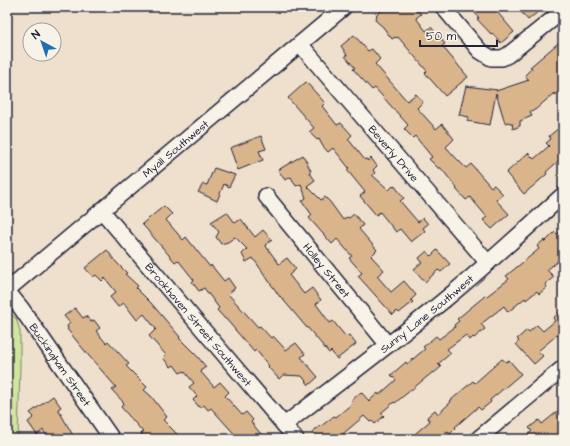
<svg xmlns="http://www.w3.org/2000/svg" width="570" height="446" viewBox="0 0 570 446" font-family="'Architects Daughter',sans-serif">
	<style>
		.green { fill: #d0e69c; stroke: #79846c }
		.building { fill: #dab58c; stroke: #22223b }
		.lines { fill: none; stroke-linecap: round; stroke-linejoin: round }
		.minor-casing { stroke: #22223b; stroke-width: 18 }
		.minor { stroke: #f7f3e8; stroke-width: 15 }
		.labels { text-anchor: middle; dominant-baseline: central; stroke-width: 3; stroke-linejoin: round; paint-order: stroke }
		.street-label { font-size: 11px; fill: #22223b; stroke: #f7f3e8 }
	</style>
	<rect width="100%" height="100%" fill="#eee0cc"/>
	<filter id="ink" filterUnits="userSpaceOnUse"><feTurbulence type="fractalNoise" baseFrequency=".025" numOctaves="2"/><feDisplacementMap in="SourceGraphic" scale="8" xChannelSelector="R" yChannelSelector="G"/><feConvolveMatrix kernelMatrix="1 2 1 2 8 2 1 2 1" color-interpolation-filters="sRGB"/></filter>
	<g filter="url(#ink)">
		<polygon class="green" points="7,312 16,318 20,331 20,367 18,439 7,439"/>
		<g class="building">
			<polygon points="386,7 414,7 421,14 416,18 426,31 431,27 445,44 442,46 468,77 445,96 425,73 427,71 398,37 396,38 395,37 392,39 383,27 375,20 377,16 376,15"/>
			<polygon points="470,7 493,7 514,32 501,43 492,33 491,34 477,19 479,18"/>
			<polygon points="517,7 544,7 528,20"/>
			<polygon points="354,35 368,51 372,49 380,59 375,64 407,101 416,94 423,102 417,108 436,129 442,124 454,139 446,147 456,158 466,168 471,164 491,187 494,185 503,194 496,200 509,214 492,229 483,220 487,217 470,197 466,200 456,189 457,188 440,167 439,169 429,159 432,157 415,136 413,138 404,129 408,125 375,88 372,90 353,69 355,68 345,56 347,55 341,46"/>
			<polygon points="563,39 563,89 555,95 554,93 535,110 530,111 532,116 520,121 520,126 513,129 512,123 510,123 509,122 505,123 496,93 490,125 467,121 469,117 459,115 466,86 497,90 496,91 529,80 525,75 532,68 530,67"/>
			<polygon points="306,82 325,103 322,106 337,125 341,123 352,135 348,139 365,160 367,159 368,161 371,158 377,166 373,170 375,173 372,175 389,190 394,185 404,198 400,201 418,222 423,218 428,224 423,228 425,231 411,242 400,229 396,232 380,212 376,215 360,196 365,192 347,170 349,168 333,148 328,152 322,145 319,139 317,140 309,132 314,128 288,98"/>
			<polygon points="559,128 563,132 563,157 546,172 547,174 524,194 506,173 528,153 534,159 549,146 546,143 551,139 549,136"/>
			<polygon points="261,136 266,149 259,151 263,160 238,170 230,148"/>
			<polygon points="303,155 311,171 309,172 315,180 307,186 321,200 325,197 330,202 343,220 347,217 349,218 354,214 363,225 359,229 377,250 371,256 384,270 377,276 391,292 404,281 416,295 411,300 413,302 399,313 397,311 393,315 358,276 362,273 349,258 352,256 337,239 332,244 309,218 312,215 302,201 306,198 301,184 296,186 291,177 285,180 278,170"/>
			<polygon points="214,168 235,175 229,187 224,184 217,201 198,192 203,184 207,185"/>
			<polygon points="164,206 172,214 166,220 183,240 186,237 210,267 211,265 224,281 228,278 235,288 228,294 258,327 260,326 271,338 273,336 286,350 296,343 305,354 301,357 318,377 309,385 302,376 283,375 279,379 268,367 269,366 256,350 254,352 226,319 225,319 217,310 219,308 204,288 199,291 192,282 194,280 178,260 175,262 142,224"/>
			<polygon points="227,212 235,223 241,219 255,237 263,230 272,240 265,245 279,264 287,258 296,269 289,275 304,294 312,288 321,300 316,304 330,323 333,321 346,337 349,335 356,344 337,359 331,351 329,353 308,328 307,328 280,296 280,297 253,258 246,262 242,254 247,249 235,237 228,242 221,244 216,237 219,232 211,222"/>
			<polygon points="563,230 563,257 547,270 554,277 545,284 547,287 539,294 537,291 526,300 525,298 508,312 504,306 481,324 485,329 474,338 473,337 470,340 466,335 447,349 451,353 438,364 441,367 434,373 433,372 395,403 394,402 381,413 384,416 375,424 372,421 370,422 364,416 337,439 317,439 312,432 320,426 320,427 334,416 336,417 353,403 351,401 361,392 369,401 378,393 379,395 396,380 391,375 406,362 407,364 425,349 423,347 436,336 439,339 455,327 454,325 459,321 457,319 486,295 487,296 509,279 506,276 539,249 537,246 544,240 545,242 555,232 557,234"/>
			<polygon points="107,250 116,262 127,273 125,274 138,286 136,288 151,303 180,337 179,338 197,356 206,367 200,371 214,387 220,382 229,392 225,396 242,415 246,412 253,420 251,422 265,439 239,439 211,408 208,410 204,405 200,408 193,400 197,396 189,387 194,383 184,371 180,373 174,365 171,367 163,358 166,355 149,336 156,329 144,314 137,320 124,303 118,307 110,297 116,292 105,278 102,281 96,275 93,277 85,268"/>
			<polygon points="437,250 450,264 441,272 438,270 425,282 414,269 422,262 419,258 427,251 431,256"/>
			<polygon points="75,308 83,318 86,316 91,322 94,320 100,328 96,331 106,343 108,341 129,364 126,366 147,387 144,390 151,396 167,417 163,420 182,439 146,439 141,434 143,432 121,407 124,403 112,390 116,387 89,356 67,329 68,328 67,326 70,323 64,316"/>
			<polygon points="563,310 563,341 557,335 538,351 543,356 534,364 516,344 519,341 517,339 527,330 529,332 537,325 543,331 555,321 553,318"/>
			<polygon points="502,359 506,362 509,360 521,374 490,400 491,402 481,410 478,407 455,427 456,428 450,434 447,431 438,439 409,439 430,421 427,417 435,410 438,414 451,402 450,401 473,381 475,383"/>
			<polygon points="53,396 61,407 58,409 75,439 48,439 43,430 37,435 28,422 34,417 30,413"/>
			<polygon points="563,407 563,431 553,439 522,439 532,431 529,428 539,420 542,424"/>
		</g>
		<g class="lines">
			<g class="minor-casing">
				<g id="minor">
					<polyline points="443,7 480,51 491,58 502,58 508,55 559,14 563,8"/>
					<path id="s1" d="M300,44L488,263"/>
					<path id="s2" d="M266,196L388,345"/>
					<path id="s3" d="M102,211L296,439"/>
					<path id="s4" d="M7,290L344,7"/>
					<path id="s5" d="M7,291L21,308L112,439"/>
					<path id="s6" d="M284,425C341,381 399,338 454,292C491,261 527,228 563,195"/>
					<polyline points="478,439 563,368"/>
				</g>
			</g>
			<use href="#minor" class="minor"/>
		</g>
	</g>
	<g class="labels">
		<g class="street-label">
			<text stroke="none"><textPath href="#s4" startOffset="220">Myall Southwest</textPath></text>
			<text stroke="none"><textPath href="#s1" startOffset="144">Beverly Drive</textPath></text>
			<text stroke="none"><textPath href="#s2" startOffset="96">Holley Street</textPath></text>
			<text stroke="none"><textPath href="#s6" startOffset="181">Sunny Lane Southwest</textPath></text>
			<text stroke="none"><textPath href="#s3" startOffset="149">Brookhaven Street Southwest</textPath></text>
			<text stroke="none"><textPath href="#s5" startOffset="91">Buckingham Street</textPath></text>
		</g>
	</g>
	<rect width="570" height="446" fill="none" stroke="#f7f3e8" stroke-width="24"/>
	<rect x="12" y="12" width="546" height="422" fill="none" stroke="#22223b" stroke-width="1.5" filter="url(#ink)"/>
	<g transform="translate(42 42) rotate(320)"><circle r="19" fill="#f7f3e8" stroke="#a29fa3"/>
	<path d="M0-3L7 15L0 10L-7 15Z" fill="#1f6fb2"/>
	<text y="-6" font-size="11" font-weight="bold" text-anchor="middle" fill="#22223b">N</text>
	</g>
	<path d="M420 40v6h77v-6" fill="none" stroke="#22223b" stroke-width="2"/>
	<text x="426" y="40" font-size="12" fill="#22223b" stroke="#f7f3e8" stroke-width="3" paint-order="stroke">50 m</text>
</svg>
